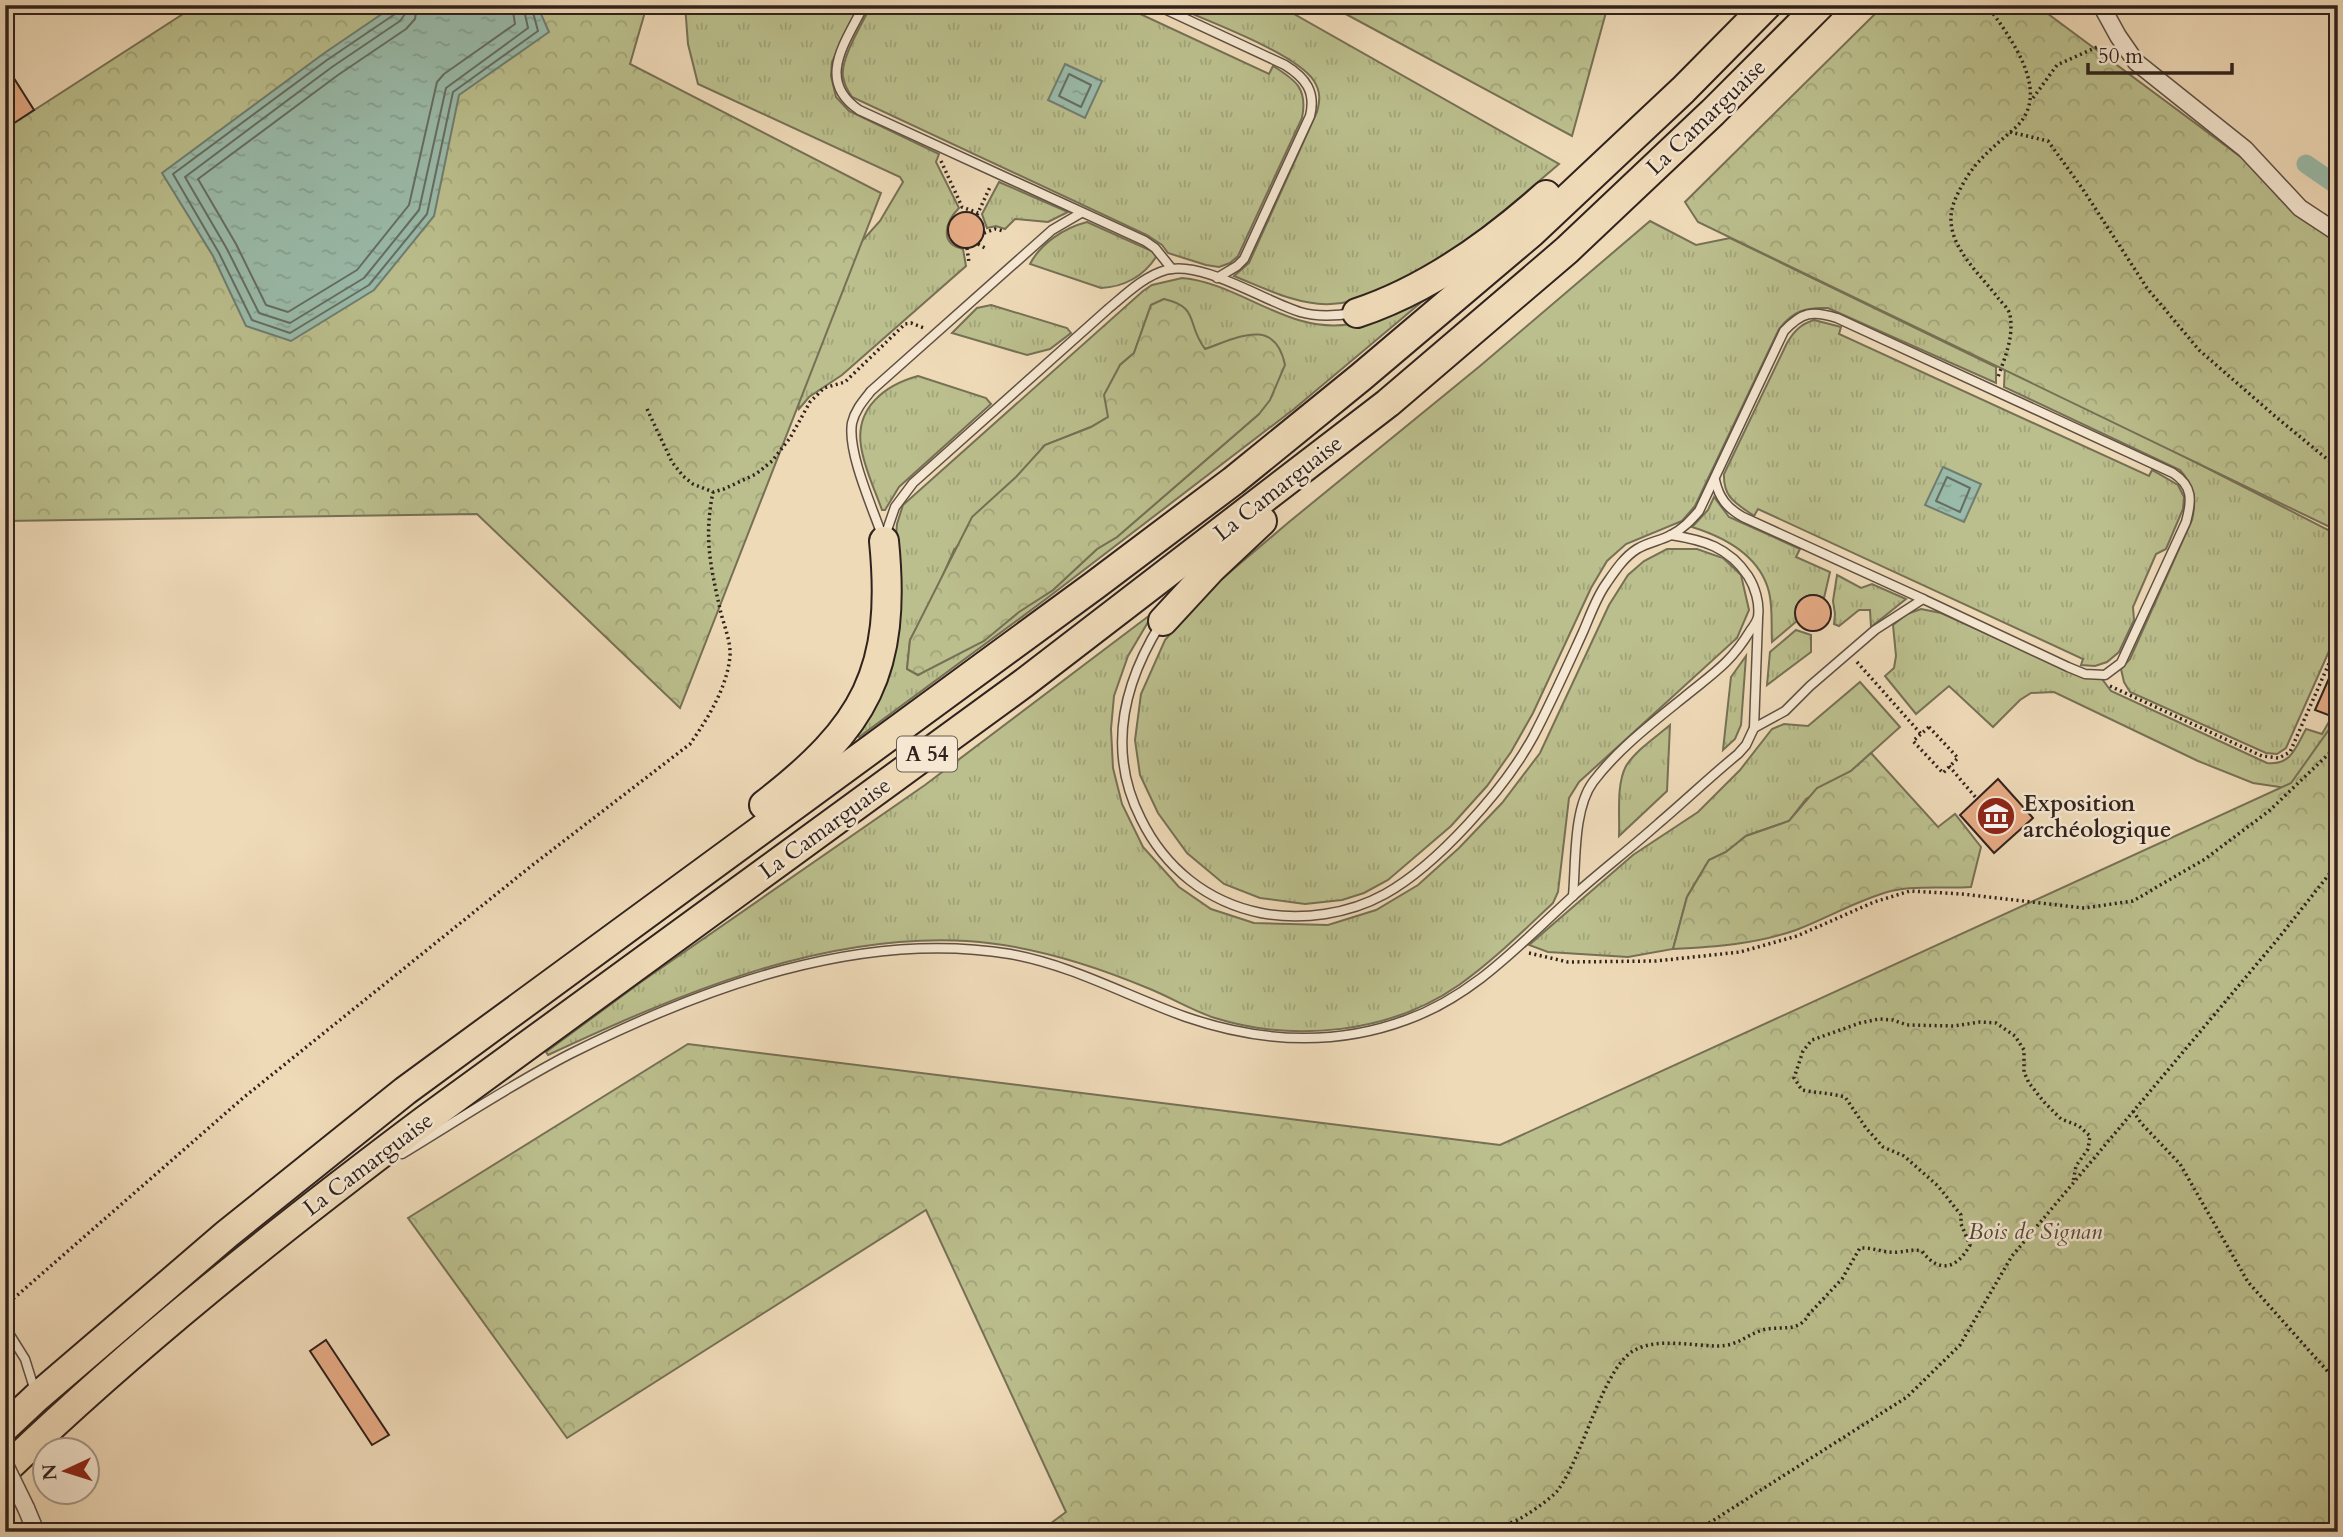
<svg xmlns="http://www.w3.org/2000/svg" width="2343" height="1537" viewBox="0 0 2343 1537" font-family="Cardo,serif">
	<style>
		.grass { fill: url(#grass-tufts); stroke: #767055; stroke-width: 2; fill-rule: evenodd }
		.forest { fill: url(#forest-crowns); stroke: #767055; stroke-width: 2 }
		.water { fill: url(#water-ripples); stroke: #707e72; stroke-width: 2 }
		.lines { fill: none; stroke-linecap: round; stroke-linejoin: round }
		.shore { stroke: #656e64; stroke-width: 2 }
		.canal { stroke: #9abbaa; stroke-width: 19 }
		.building { fill: #e6ab85; stroke: #30221d; stroke-width: 2 }
		.service-casing { stroke: #605044; stroke-width: 11 }
		.minor-casing { stroke: #605044; stroke-width: 19 }
		.motorway-casing { stroke: #30221d; stroke-width: 32 }
		.path { stroke: #30221d; stroke-width: 3.5; stroke-dasharray: 2 3.5; stroke-linecap: butt }
		.service { stroke: #f5e7d1; stroke-width: 8 }
		.minor { stroke: #f5e7d1; stroke-width: 16 }
		.motorway { stroke: #efdab8; stroke-width: 28 }
		.minor-bridge-casing { stroke: #605044; stroke-width: 19; stroke-linecap: butt }
		.minor-bridge { stroke: #f5e7d1; stroke-width: 16 }
		.labels { text-anchor: middle; dominant-baseline: central; stroke-width: 5; stroke-linejoin: round; paint-order: stroke }
		.shield { fill: #f5e7d1; stroke: #6b5d53; stroke-width: 2 }
		.shield-label { font-size: 21px; font-weight: bold; fill: #30221d }
		.street-label { font-size: 23px; fill: #30221d; stroke: #f5e7d1 }
		.poi-label { font-size: 23px; font-weight: bold; fill: #30221d; stroke: #f5e7d1; text-anchor: start }
		.park-label { font-size: 23px; font-style: italic; fill: #534939; stroke: #f5e7d1 }
	</style>
	<defs>
		<pattern id="grass-tufts" width="24" height="20" patternUnits="userSpaceOnUse" patternTransform="scale(1.75)"><rect width="24" height="20" fill="#bbbf8d"/><path d="M3 7l-1-3M5 7V3M7 7l1-3M15 17l-1-3M17 17v-4M19 17l1-3" fill="none" stroke="#a1a479"/></pattern>
		<pattern id="forest-crowns" width="20" height="18" patternUnits="userSpaceOnUse" patternTransform="scale(1.75)"><rect width="20" height="18" fill="#bbbf8d"/><path d="M2 6a3 3 0 1 1 6 0M12 15a3 3 0 1 1 6 0" fill="none" stroke="#a1a479"/></pattern>
		<pattern id="water-ripples" width="26" height="14" patternUnits="userSpaceOnUse" patternTransform="scale(1.75)"><rect width="26" height="14" fill="#9abbaa"/><path d="M2 4q2-2 4 0t4 0M15 11q2-2 4 0t4 0" fill="none" stroke="#85a092"/></pattern>
	</defs>
	<rect width="100%" height="100%" fill="#efdab8"/>
	<filter id="stains"><feTurbulence type="fractalNoise" baseFrequency=".00286" numOctaves="4"/><feColorMatrix values="0 0 0 0 .2 0 0 0 0 .09 0 0 0 0 .02 0 0 0 .5 -.17"/></filter>
	<radialGradient id="worn" r=".72"><stop offset=".6" stop-color="#630" stop-opacity="0"/><stop offset="1" stop-color="#630" stop-opacity=".3"/></radialGradient>
	<g class="grass">
		<path d="M685,5H859L832,62L831,76L836,97L849,111L939,154L936,162L959,208C945,222 939,244 963,249L966,266L842,375L809,397L799,409L795,383L819,289L880,221L903,182L900,177L698,84L688,44Z"/>
		<path d="M871,5H1121L1269,74L1273,66C1296,80 1308,89 1302,118L1238,256L1230,263L1219,267L1206,265L1168,253L1162,245L1147,235L852,97C848,91 844,85 843,77C840,58 863,23 871,5Z"/>
		<path d="M1171,5H1278L1559,164C1504,211 1405,301 1331,304C1299,306 1264,288 1234,276L1249,263L1317,112C1320,101 1321,92 1314,81C1296,53 1205,20 1171,5Z"/>
		<polygon points="999,182 1068,212 1048,222 1015,219 1005,229 996,226 987,228 982,214"/>
		<path d="M1650,221L1696,245L1730,238L1996,367V383L1828,308C1805,307 1793,311 1779,329L1695,506L1682,521L1626,544L1607,561L1591,588L1533,713L1511,752L1487,786L1451,826L1388,880L1364,893L1342,900L1305,904L1260,898L1224,884L1187,853L1158,813L1140,775L1135,740L1141,694L1165,640L1204,594L1289,522L1480,366Z"/>
		<path d="M1087,222L1154,252L1156,257C1144,276 1124,287 1101,288L1030,264C1041,243 1064,228 1087,222Z"/>
		<path d="M1182,278C1241,283 1288,335 1351,324C1369,321 1402,304 1421,297L1424,300L1294,409L1046,599L859,737L856,732L895,548L897,524L903,505L1143,291L1152,285ZM1164,299L1193,327L1196,338L1205,349L1222,343L1259,414L1117,537L1097,549L1053,590L918,675L907,669L910,640L932,600L954,550L1045,445L1091,427L1108,417L1120,365L1134,353L1151,305Z"/>
		<polygon points="991,305 1067,328 1071,333 1050,349 1027,355 952,333 977,308"/>
		<path d="M1814,320L1841,327L1839,334L2149,476L2152,470L2178,485L2184,497L2183,509L2166,549L2156,554L2133,607L2134,620L2119,652L2107,662L2095,666L2081,665L2083,659L1758,509L1754,516C1736,503 1723,498 1724,474L1787,343C1794,331 1801,324 1814,320Z"/>
		<path d="M2005,365L2338,535V631L2286,748L2277,754L2266,753L2130,692L2124,682L2121,669L2130,659L2192,520C2197,499 2194,486 2180,470L2004,387Z"/>
		<path d="M918,376L986,398L991,404L899,487L885,510H882C875,490 864,468 861,446C855,408 885,385 918,376Z"/>
		<path d="M1714,497L1729,517L1800,549L1796,557L1830,572L1824,598C1807,589 1791,603 1797,621L1772,642C1771,626 1773,608 1769,592C1760,556 1724,537 1692,527L1708,510Z"/>
		<path d="M1667,549H1697L1723,558L1741,575L1749,610L1737,638L1579,782L1569,798L1558,892L1553,903C1523,931 1493,961 1459,985C1390,1033 1295,1043 1215,1018C1193,1011 1172,998 1150,989C1093,965 1030,945 967,941C820,933 679,994 548,1055L546,1052L641,982L925,785L1154,612L1128,656L1114,696L1111,729L1113,768L1122,804L1143,847L1179,887L1211,909L1254,923L1328,925L1376,910L1418,885L1459,848L1502,803L1540,753L1609,605L1628,575L1644,561Z"/>
		<polygon points="1837,575 1861,588 1872,584 1906,599 1871,627 1870,610 1859,610 1839,626 1834,624 1835,614 1833,601"/>
		<path d="M1921,609L1941,613L2082,677L2102,679L2111,691L2267,763C2291,766 2296,747 2306,729L2322,734L2338,706V740L2286,788L2253,783L2198,761L2054,692L2031,693L2020,700L1993,727L1949,686L1916,714L1885,676L1894,668L1896,656L1893,625L1907,614Z"/>
		<polygon points="1796,630 1811,635 1811,652 1767,685 1770,652"/>
		<polygon points="1746,656 1741,725 1735,739 1723,750 1731,677"/>
		<polygon points="1860,682 1900,727 1851,771 1806,799 1789,821 1746,836 1726,852 1709,860 1687,897 1673,949 1628,957 1548,952 1529,945 1633,855 1698,812 1740,770 1772,729 1784,724 1808,726"/>
		<path d="M1670,725L1667,791L1619,836C1620,815 1616,785 1626,766C1636,750 1656,737 1670,725Z"/>
	</g>
	<g class="forest">
		<polygon points="197,5 647,5 630,64 881,193 680,708 477,514 5,521 5,129"/>
		<polygon points="1329,5 1608,5 1572,136"/>
		<polygon points="1884,5 2036,5 2338,229 2338,531 1698,222 1685,202"/>
		<path d="M1164,299C1200,307 1186,324 1205,349C1237,338 1275,316 1285,365L1270,400L1259,414L1117,537L1097,549L1053,590L1019,612L984,641L918,675L907,669L910,640L972,517L1016,477L1045,445L1091,427L1108,417L1104,395L1120,365L1134,353L1151,305Z"/>
		<polygon points="2338,717 2338,1532 1039,1532 1066,1512 926,1210 567,1438 408,1218 688,1044 1500,1145 2291,783"/>
		<path d="M1871,753L1938,827L1955,814L1981,847L1971,887C1945,889 1916,885 1891,891C1857,900 1828,918 1796,930C1756,944 1715,947 1673,949L1687,897L1709,860L1726,852L1746,836L1789,821L1817,788L1851,771Z"/>
	</g>
	<g class="water">
		<polygon points="395,5 537,5 549,32 459,95 434,216 374,290 291,341 246,326 213,256 162,173 323,54"/>
		<polygon points="1065,64 1102,81 1085,118 1048,100"/>
		<polygon points="1943,467 1981,484 1964,522 1925,505"/>
	</g>
	<g class="lines">
		<g class="shore">
			<polyline points="398,5 395,14 327,60 173,174 219,253 252,320 290,333 369,285 427,214 453,92 538,31 531,5"/>
			<polyline points="407,5 405,14 400,21 332,67 185,177 227,249 259,313 290,323 364,278 419,210 446,88 528,28 523,5"/>
			<polyline points="417,5 415,19 406,29 338,75 198,179 236,244 266,305 288,312 357,270 409,205 437,82 444,74 515,24 512,5"/>
			<polygon points="1069,74 1091,85 1081,107 1059,96"/>
			<polygon points="1947,477 1970,488 1960,512 1936,501"/>
		</g>
		<polyline class="canal" points="2306,164 2338,186"/>
	</g>
	<g class="building">
		<polygon points="5,64 34,110 5,129"/>
		<circle cx="966" cy="230" r="18"/>
		<circle cx="1813" cy="613" r="18"/>
		<polygon points="2338,658 2338,700 2331,716 2315,710"/>
		<polygon points="1998,779 2033,818 1994,853 1960,815"/>
		<polygon points="326,1340 389,1435 372,1445 310,1351"/>
	</g>
	<g class="lines">
		<g class="service-casing">
			<g id="service">
				<path d="M864,5C846,42 815,80 859,110L1145,241L1155,248L1172,269"/>
				<path d="M1156,5L1285,65C1306,78 1316,92 1310,116L1244,259L1237,266L1217,278"/>
				<path d="M1715,480C1719,498 1727,508 1743,517L1923,599"/>
				<path d="M885,536L895,507L913,483L1108,309C1125,295 1144,276 1166,270C1202,260 1264,301 1300,312C1317,317 1336,316 1354,313"/>
				<path d="M883,538C873,509 847,452 852,423C855,410 863,401 871,391L1052,230L1081,213"/>
				<polyline points="1754,728 1758,619"/>
				<path d="M1573,896C1576,863 1573,809 1593,782C1617,750 1652,723 1683,698C1712,674 1730,664 1750,631C1753,627 1757,621 1758,617C1760,603 1755,587 1748,576C1729,547 1703,540 1671,535"/>
				<path d="M402,1154C458,1120 512,1084 570,1054C702,988 860,929 1010,954C1072,965 1127,996 1186,1017C1259,1042 1333,1047 1406,1020C1474,996 1521,943 1573,896C1601,871 1631,848 1659,823C1686,800 1711,776 1738,754L1746,745L1754,728L1785,711L1810,686L1875,630L1923,599L2068,667L2085,674L2105,675L2121,663L2186,522C2192,500 2193,486 2173,473L1837,318C1812,310 1802,312 1784,331L1699,511C1691,520 1683,529 1671,535C1660,541 1648,542 1637,549C1624,557 1615,571 1606,584C1596,598 1590,616 1583,632C1567,667 1551,703 1533,737C1504,790 1437,865 1385,894C1349,914 1302,921 1261,913C1207,902 1165,868 1141,819C1107,752 1123,684 1161,623"/>
				<polyline points="5,1327 25,1359 35,1391"/>
			</g>
		</g>
		<g class="minor-casing">
			<g id="minor">
				<polyline points="2101,5 2118,36 2136,62 2245,149 2300,208 2338,233"/>
				<polyline points="26,1508 36,1532"/>
			</g>
		</g>
		<g class="motorway-casing">
			<g id="motorway">
				<path d="M1357,313C1427,290 1491,244 1546,195"/>
				<polyline points="1163,621 1212,568 1262,521"/>
				<path d="M764,805C865,727 897,671 884,541"/>
				<polyline points="5,1427 37,1397 227,1234 405,1091 1095,585 1233,481 1361,377 1531,233 1683,90 1767,5"/>
				<path d="M5,1470C136,1344 279,1230 424,1121L1024,683L1388,403L1567,250L1713,112L1820,5"/>
			</g>
		</g>
		<g class="path">
			<path d="M1987,5C2009,36 2054,93 2015,128C1996,145 1977,159 1964,182C1958,193 1952,203 1951,216C1949,248 1981,275 1998,298C2002,303 2009,309 2010,315C2014,337 2005,357 1998,377"/>
			<polyline points="2033,98 2057,65 2097,47"/>
			<polyline points="2010,132 2048,141 2082,188 2147,288 2199,350 2276,417 2338,468"/>
			<polyline points="941,161 962,207 978,213"/>
			<polyline points="977,215 991,185"/>
			<polyline points="984,233 995,229 1003,231"/>
			<polyline points="978,244 985,248"/>
			<polyline points="967,248 969,263"/>
			<polyline points="647,409 672,462 683,476 693,484 713,492 724,489 756,474 772,461 790,438 810,402 824,388 845,382 905,324 911,323 924,328"/>
			<polyline points="1857,662 1921,734"/>
			<polyline points="2110,686 2262,756 2279,758 2290,752 2338,643"/>
			<polygon points="1929,727 1958,758 1943,773 1913,741"/>
			<polyline points="1949,766 1977,799"/>
			<polyline points="1529,953 1568,962 1656,961 1740,952 1797,936 1874,902 1910,891 1962,894 2084,908 2133,901 2205,859 2269,811 2338,745"/>
			<polyline points="2133,1111 2141,1123 2180,1164 2248,1282 2338,1383"/>
			<path d="M5,1306L243,1098L530,867L690,744C708,718 727,688 730,656C731,641 723,623 720,609C710,564 704,537 713,492"/>
			<path d="M1491,1532C1499,1526 1506,1525 1515,1521C1525,1517 1552,1498 1558,1490C1583,1456 1603,1369 1633,1351C1657,1337 1692,1346 1718,1346C1737,1346 1745,1336 1762,1330C1779,1325 1799,1334 1809,1314L1842,1279L1860,1248C1873,1247 1886,1254 1899,1252C1909,1251 1912,1249 1922,1251C1939,1274 1957,1269 1970,1245L1961,1224V1215L1938,1186L1904,1156L1883,1147L1866,1128L1845,1097C1830,1093 1817,1093 1802,1090L1794,1078L1803,1051L1812,1040L1860,1023L1879,1019L1893,1020L1907,1025L1954,1026L1980,1022L1996,1023L2015,1036L2024,1050V1072L2029,1083L2044,1102L2061,1119L2079,1126L2090,1136L2088,1149L2076,1166L2073,1182"/>
			<polyline points="1695,1532 1907,1397 1960,1345 2012,1256 2277,940 2338,863"/>
		</g>
		<use href="#service" class="service"/>
		<use href="#minor" class="minor"/>
		<use href="#motorway" class="motorway"/>
		<g class="minor-bridge-casing">
			<polyline id="minor-bridge" points="5,1465 26,1508"/>
		</g>
		<use href="#minor-bridge" class="minor-bridge"/>
	</g>
	<defs>
		<g id="museum-disc" transform="scale(2.0125)"><circle r="9.5" fill="#8f2418" stroke="#f5e7d1"/><path d="M0-6L6-3V-2H-6V-3ZM-5-1h2V3h-2ZM-1-1h2V3h-2ZM3-1h2V3H3ZM-6 4H6V6H-6Z" fill="#fff"/></g>
	</defs>
	<g fill-rule="evenodd">
		<use href="#museum-disc" x="1996" y="816"/>
	</g>
	<g class="labels">
		<rect class="shield" x="897" y="736.5" width="60" height="35" rx="5"/>
		<g class="shield-label">
			<text x="927" y="754">A 54</text>
		</g>
		<g class="street-label">
			<text transform="translate(1706 117) rotate(-44)">La Camarguaise</text>
			<text transform="translate(1278 488) rotate(-38)">La Camarguaise</text>
			<text transform="translate(825 828) rotate(-36)">La Camarguaise</text>
			<text transform="translate(368 1164) rotate(-37)">La Camarguaise</text>
		</g>
		<g class="poi-label">
			<text x="2023" y="803">Exposition<tspan x="2023" dy="26">archéologique</tspan></text>
		</g>
		<g class="park-label">
			<text x="2035" y="1231">Bois de Signan</text>
		</g>
	</g>
	<rect width="2343" height="1537" fill="none" stroke="#efdab8" stroke-width="28"/>
	<rect x="7" y="7" width="2329" height="1523" fill="none" stroke="#30221d" stroke-width="3.5"/>
	<rect x="14" y="14" width="2315" height="1509" fill="none" stroke="#30221d" stroke-width="2"/>
	<g transform="translate(66 1471) rotate(266)"><circle r="33" fill="#f5e7d1" stroke="#a69889" stroke-width="2"/>
	<path d="M0-5L12 26L0 18L-12 26Z" fill="#8f2418"/>
	<text y="-10" font-size="19" font-weight="bold" text-anchor="middle" fill="#30221d">N</text>
	</g>
	<path d="M2088 63v10h144v-10" fill="none" stroke="#30221d" stroke-width="3.5"/>
	<text x="2098" y="63" font-size="21" fill="#30221d" stroke="#f5e7d1" stroke-width="5" paint-order="stroke">50 m</text>
	<rect width="100%" height="100%" filter="url(#stains)"/>
	<rect width="100%" height="100%" fill="url(#worn)"/>
</svg>
